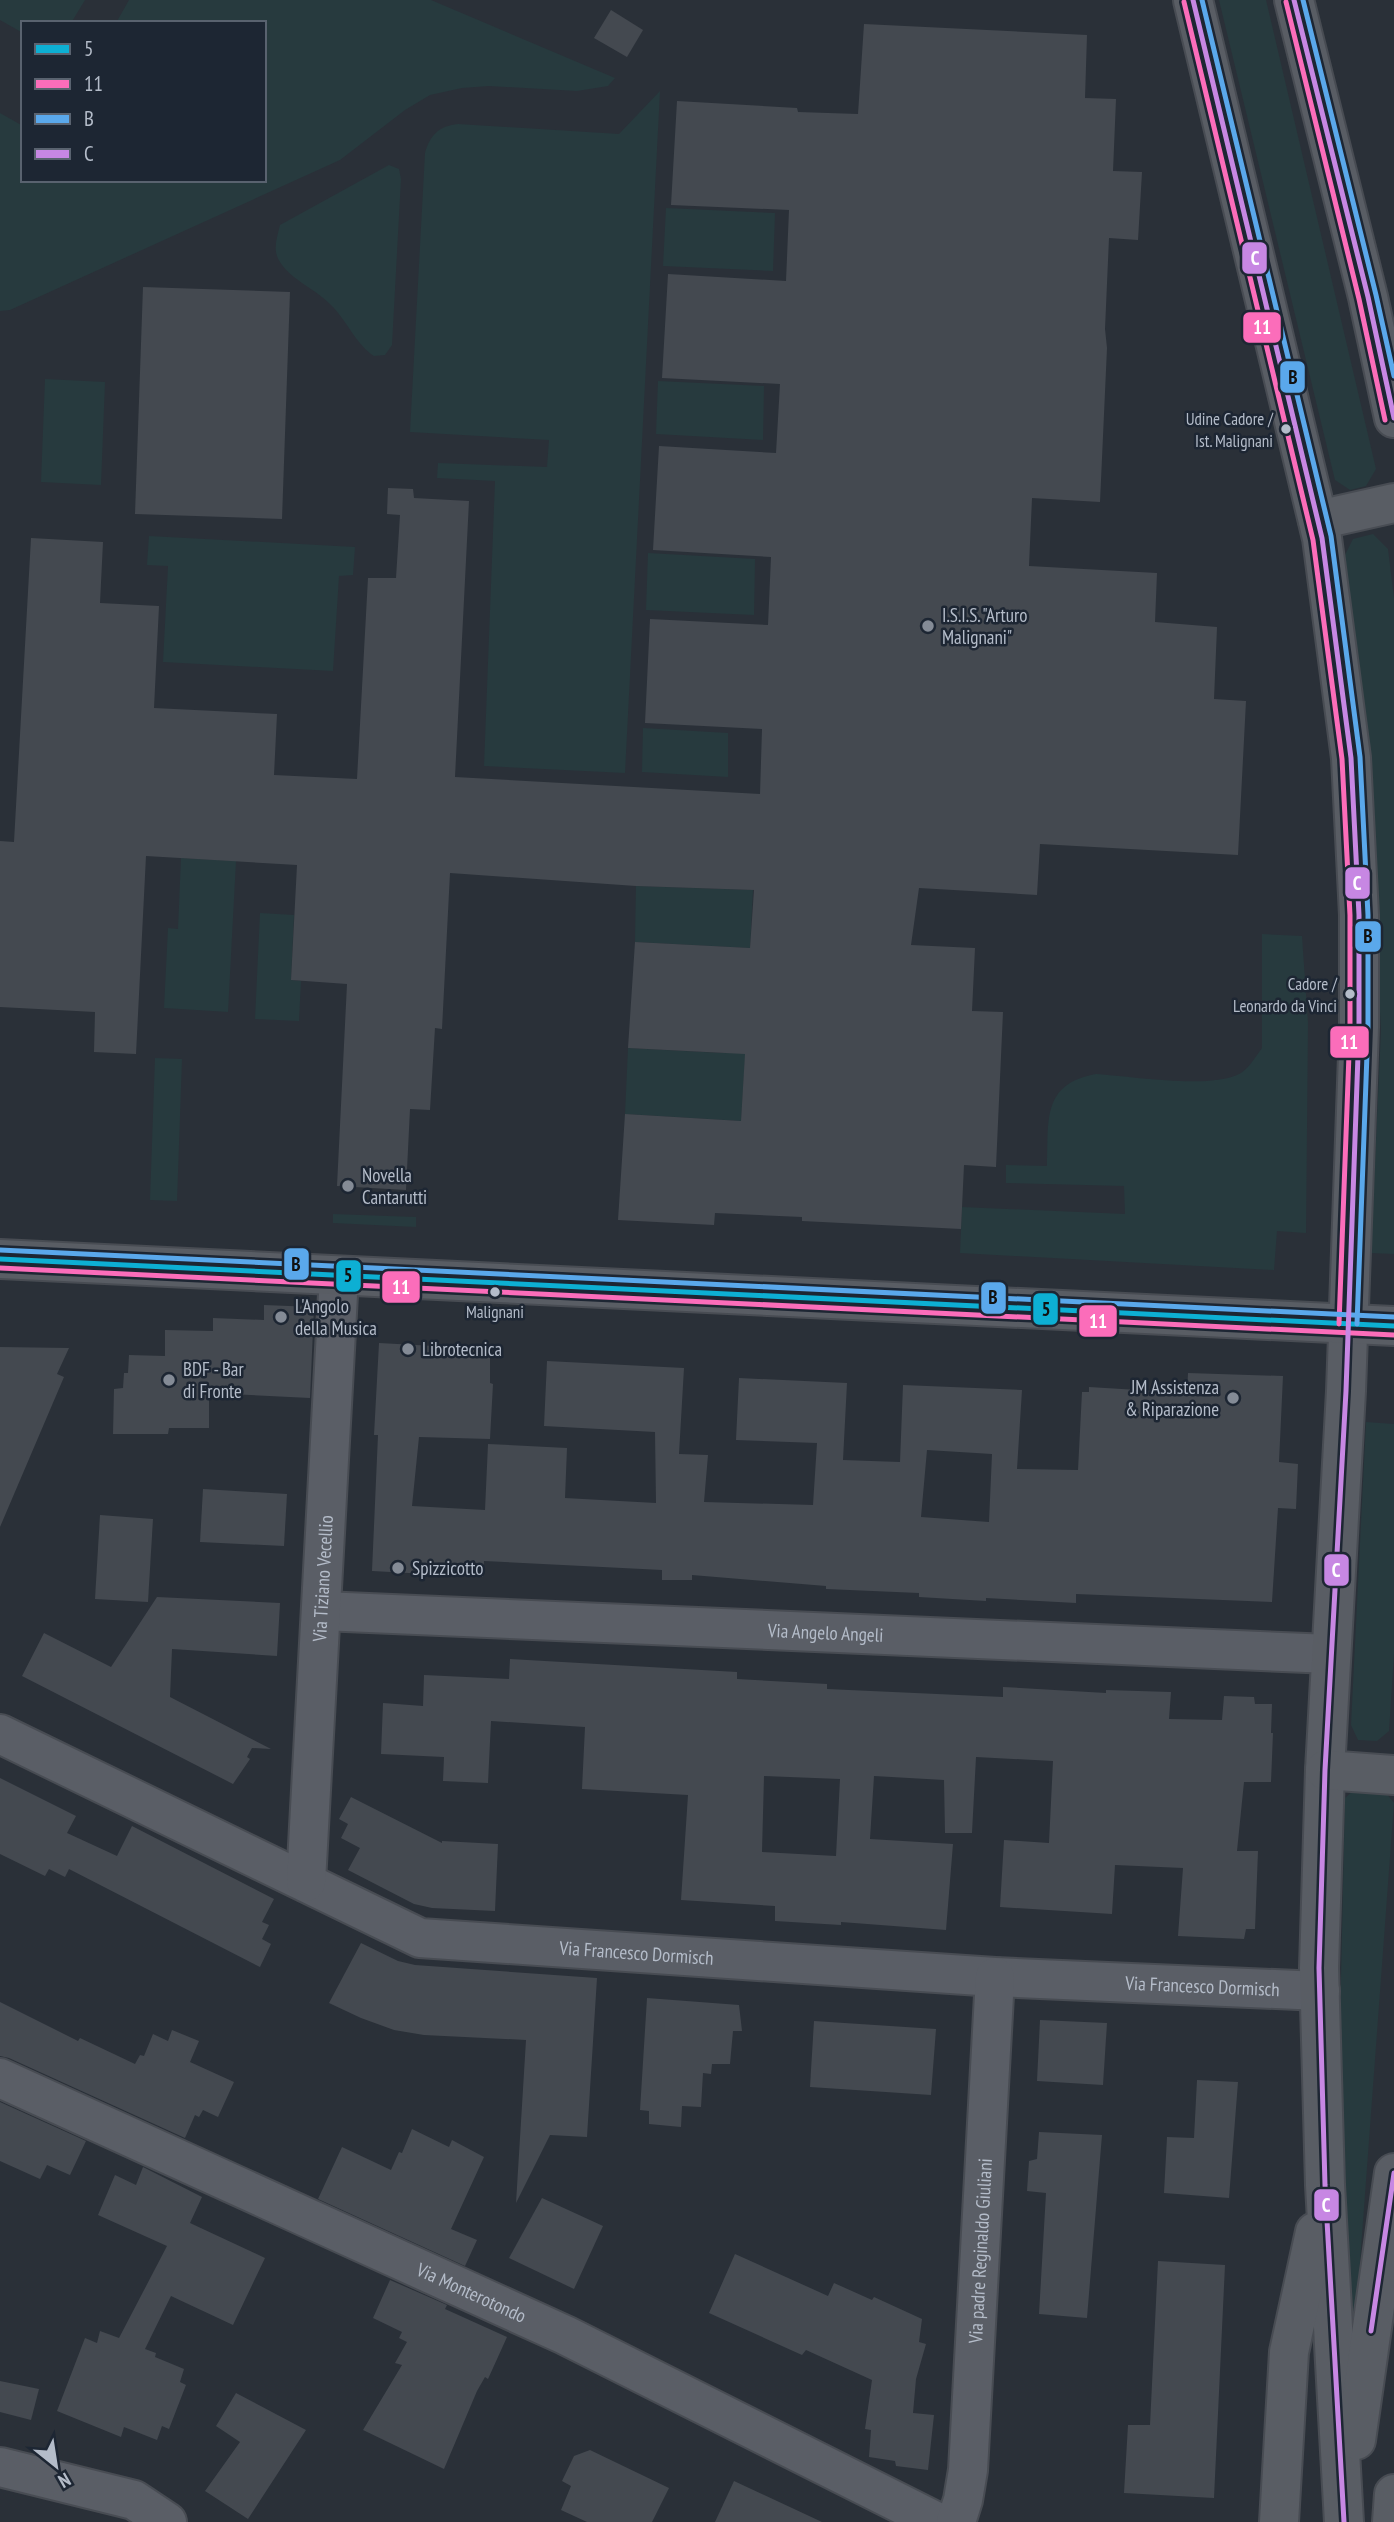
<svg xmlns="http://www.w3.org/2000/svg" width="1394" height="2522" viewBox="0 0 1394 2522" font-family="'PT Sans Narrow',sans-serif">
	<style>
		.green { fill: #273a3e }
		.building { fill: #444950; fill-rule: evenodd }
		.lines { fill: none; stroke-linecap: round; stroke-linejoin: round }
		.minor-casing { stroke: #484c53; stroke-width: 42 }
		.secondary-casing { stroke: #484c53; stroke-width: 42 }
		.minor { stroke: #5a5e66; stroke-width: 38 }
		.secondary { stroke: #595d64; stroke-width: 38 }
		.bus-1-casing { stroke: #1d2633; stroke-width: 10 }
		.bus-2-casing { stroke: #1d2633; stroke-width: 10 }
		.bus-3-casing { stroke: #1d2633; stroke-width: 10 }
		.bus-4-casing { stroke: #1d2633; stroke-width: 10 }
		.bus-1 { stroke: #0dafd3; stroke-width: 5 }
		.bus-2 { stroke: #fb6dba; stroke-width: 5 }
		.bus-3 { stroke: #5aa8eb; stroke-width: 5 }
		.bus-4 { stroke: #c787e3; stroke-width: 5 }
		.bus-dot { fill: #b4bcc9; stroke: #1d2633; stroke-width: 2.5 }
		.poi-dot { fill: #848b96; stroke: #1d2633; stroke-width: 2.5 }
		.labels { text-anchor: middle; dominant-baseline: central; stroke-width: 5; stroke-linejoin: round; paint-order: stroke }
		.bus-label { font-size: 17px; fill: #b4bcc9; stroke: #1d2633; text-anchor: end }
		.poi-label { font-size: 19px; fill: #b4bcc9; stroke: #1d2633; text-anchor: start }
		.street-label { font-size: 19px; fill: #b4bcc9; stroke: #1d2633 }
		.line-badge { stroke: #1d2633; stroke-width: 2.5 }
		.badge-label { font-size: 19px; text-anchor: middle; font-weight: bold; fill: #fff }
		.pale-badge-label { font-size: 19px; text-anchor: middle; font-weight: bold; fill: #111 }
	</style>
	<rect width="100%" height="100%" fill="#2a3038"/>
	<g class="green">
		<polygon points="0,0 85,0 71,23 23,23 23,33 0,20"/>
		<polygon points="129,0 431,0 615,78 608,86 577,91 489,86 462,88 430,95 405,110 340,160 10,310 0,311 0,113 23,126 23,180 264,180 264,23 116,23"/>
		<polygon points="1219,0 1266,0 1376,469 1366,486 1350,490 1335,480"/>
		<path d="M660,91L625,773L484,766L495,481L437,478L438,463L547,467L549,440L410,432L425,153C430,135 439,126 458,124L619,134Z"/>
		<path d="M389,165L399,169L401,179L392,345L385,355L374,356C356,344 348,323 333,307C318,290 292,281 280,262C272,250 277,238 280,225Z"/>
		<polygon points="666,208 775,213 773,271 663,266"/>
		<polygon points="45,379 105,382 101,485 41,482"/>
		<polygon points="658,381 764,386 763,440 656,434"/>
		<polygon points="1373,534 1388,549 1394,598 1394,1254 1371,1253 1381,1030 1366,758 1345,555 1353,539"/>
		<polygon points="149,536 355,547 353,575 339,576 333,671 163,662 168,566 147,565"/>
		<polygon points="648,553 755,559 754,615 646,610"/>
		<polygon points="643,728 728,733 728,777 642,772"/>
		<polygon points="181,858 236,861 228,1012 164,1008 168,928 178,929"/>
		<polygon points="636,886 753,890 750,948 635,942"/>
		<polygon points="260,913 294,915 291,980 301,981 299,1021 255,1019"/>
		<path d="M1262,934L1302,936L1308,1023L1306,1233L1277,1231L1274,1270L960,1253L962,1207L1125,1214L1124,1186L1006,1183V1165L1047,1166C1049,1121 1041,1084 1096,1074C1131,1076 1211,1090 1241,1073C1250,1067 1256,1056 1262,1048Z"/>
		<polygon points="746,1044 741,1121 625,1114 628,1048 722,1053"/>
		<polygon points="155,1058 182,1059 177,1201 150,1200"/>
		<polygon points="333,1214 416,1217 416,1227 333,1223"/>
		<polygon points="1366,1422 1394,1424 1394,1654 1389,1731 1377,1741 1358,1740 1351,1725"/>
		<polygon points="1359,1786 1382,1788 1394,1803 1352,2370 1339,2068 1345,1798"/>
	</g>
	<g class="building">
		<polygon points="611,10 643,30 627,57 594,38"/>
		<polygon points="864,24 1087,35 1085,98 1116,99 1113,171 1142,172 1138,240 1109,238 1105,329 1107,348 1100,502 1032,498 1029,566 1157,573 1155,622 1217,627 1214,699 1246,701 1238,855 1040,844 1037,895 919,888 911,945 975,948 972,1011 1003,1012 996,1167 964,1165 961,1229 802,1221 802,1217 715,1213 714,1225 618,1220 625,1114 741,1121 745,1054 628,1048 635,942 750,948 754,890 636,886 450,873 442,1029 435,1028 430,1110 410,1109 406,1190 337,1186 347,984 291,980 297,865 146,856 136,1054 94,1052 95,1012 0,1007 0,841 14,842 31,538 103,542 100,603 159,606 154,708 277,714 274,775 357,779 368,578 396,578 400,515 387,514 388,488 413,489 414,498 469,501 455,777 760,794 762,729 645,723 650,619 768,625 771,557 653,550 659,446 776,453 780,384 662,378 668,274 786,281 789,210 671,205 677,101 797,108 798,112 858,114"/>
		<polygon points="143,287 290,292 282,519 135,514"/>
		<polygon points="264,1305 314,1307 310,1398 209,1393 209,1428 169,1428 168,1434 113,1434 114,1389 123,1388 124,1373 128,1373 129,1355 165,1356 165,1330 213,1331 213,1318 264,1320"/>
		<path d="M379,1343L490,1349V1383L493,1384L490,1439L419,1437L412,1506L485,1510L488,1444L567,1448L565,1498L656,1503L655,1432L544,1426L547,1361L684,1368L679,1454L708,1455L704,1502L813,1505L817,1443L736,1440L739,1378L847,1383L843,1460L900,1462L903,1385L1022,1390L1017,1469L1078,1470L1082,1392H1089V1387L1187,1393L1188,1373L1283,1376L1279,1462L1298,1464L1296,1509L1278,1508L1272,1602L1076,1594V1603L986,1598V1601L919,1597V1593L826,1589V1586L692,1575V1580H662V1570L484,1561L483,1577L372,1571L378,1435H374ZM927,1450L992,1454L989,1522L921,1517Z"/>
		<polygon points="0,1347 69,1348 57,1374 64,1377 0,1527"/>
		<polygon points="203,1489 287,1494 284,1546 200,1542"/>
		<polygon points="100,1515 153,1519 148,1602 95,1599"/>
		<polygon points="157,1597 280,1603 277,1656 172,1649 170,1697 271,1749 252,1748 247,1757 250,1759 233,1784 22,1676 44,1633 111,1667"/>
		<path d="M510,1659L737,1672V1679L827,1684V1689L1003,1697V1687L1106,1693V1690L1171,1692L1169,1719L1222,1720L1224,1696L1254,1697L1255,1704H1272L1271,1733H1273L1271,1782H1244L1237,1851H1258L1255,1929H1246L1244,1939L1178,1936L1183,1868L1115,1865L1112,1914L1000,1907L1004,1840L1049,1843L1053,1761L976,1757L972,1833H945L944,1780L874,1776L870,1839L953,1844L946,1930L841,1922V1925L775,1921V1906L681,1900L688,1795L582,1789L585,1727L491,1721L488,1783L443,1781L444,1757L381,1754L383,1703L423,1706L424,1675L509,1679ZM764,1776L840,1779L836,1856L762,1852Z"/>
		<polygon points="0,1778 76,1816 67,1833 117,1856 132,1826 274,1899 262,1922 269,1925 262,1939 271,1944 260,1967 69,1869 65,1877 49,1869 45,1876 0,1854"/>
		<polygon points="351,1797 442,1843 442,1841 498,1844 495,1911 432,1908 414,1904 348,1870 360,1848 341,1838 348,1824 339,1819"/>
		<polygon points="361,1943 398,1961 415,1965 597,1978 587,2137 550,2135 516,2203 526,2040 424,2035 394,2030 361,2018 329,2003"/>
		<polygon points="647,1998 739,2005 742,2031 733,2031 730,2064 712,2064 711,2074 703,2073 701,2107 682,2106 681,2127 649,2124 649,2111 640,2110"/>
		<polygon points="0,2002 78,2041 80,2038 135,2064 140,2055 144,2056 153,2034 168,2041 172,2030 199,2041 190,2062 234,2082 218,2117 203,2110 199,2117 195,2115 185,2138 9,2058 0,2056"/>
		<polygon points="1040,2020 1107,2023 1103,2085 1037,2081"/>
		<polygon points="814,2021 936,2029 931,2095 810,2087"/>
		<polygon points="1197,2080 1238,2082 1229,2198 1164,2193 1167,2137 1194,2138"/>
		<polygon points="0,2102 86,2141 70,2175 47,2165 40,2179 0,2161"/>
		<polygon points="412,2129 449,2147 452,2140 484,2157 451,2229 477,2240 465,2266 318,2199 342,2147 391,2170 399,2152 402,2153"/>
		<polygon points="1039,2132 1102,2135 1087,2318 1039,2314 1046,2193 1027,2191 1029,2161 1037,2159"/>
		<polygon points="143,2167 202,2197 190,2223 265,2258 233,2325 171,2296 145,2349 156,2353 155,2357 184,2369 180,2382 186,2385 169,2429 162,2426 157,2440 124,2427 121,2437 57,2411 85,2338 97,2343 100,2331 119,2338 167,2246 98,2215 115,2175 136,2185"/>
		<polygon points="542,2198 603,2226 574,2289 509,2258"/>
		<polygon points="735,2254 828,2296 834,2283 872,2300 874,2297 922,2319 919,2342 926,2344 916,2379 913,2413 934,2415 928,2470 896,2466 895,2461 869,2457 871,2430 865,2429 872,2380 806,2350 802,2355 709,2313"/>
		<polygon points="1158,2261 1225,2265 1214,2498 1124,2493 1128,2425 1150,2425"/>
		<polygon points="390,2280 447,2305 445,2309 507,2337 488,2379 485,2377 477,2391 444,2469 363,2430 402,2365 395,2363 407,2342 399,2338 402,2332 373,2318"/>
		<polygon points="0,2381 39,2389 31,2420 0,2412"/>
		<polygon points="236,2393 306,2430 248,2519 205,2491 240,2442 216,2426"/>
		<polygon points="590,2450 669,2488 652,2522 587,2522 561,2510 571,2486 562,2481 574,2456"/>
		<polygon points="734,2481 822,2522 715,2522"/>
	</g>
	<g class="lines">
		<g class="minor-casing">
			<g id="minor">
				<path id="s1" d="M322,1611L1331,1654"/>
				<path id="s2" d="M0,1734L420,1938L995,1977L1320,1991"/>
				<path id="s3" d="M306,1882L339,1276"/>
				<path id="s4" d="M0,2078L565,2335L937,2522"/>
				<polyline points="0,2467 134,2500 167,2522"/>
				<path id="s5" d="M956,2522L963,2500L968,2470L995,1977"/>
			</g>
		</g>
		<g class="secondary-casing">
			<g id="secondary">
				<polyline points="1193,0 1322,538 1351,758 1359,915 1359,1027 1346,1391 1325,1770 1319,1968 1325,2185 1344,2522"/>
				<polyline points="1294,0 1368,297 1394,418"/>
				<polyline points="1318,520 1394,503"/>
				<polyline points="0,1259 1394,1326"/>
				<polyline points="1325,1770 1394,1775"/>
				<polyline points="1356,2440 1394,2173"/>
				<polyline points="1279,2522 1289,2352 1315,2232"/>
				<polyline points="1392,2522 1394,2494"/>
			</g>
		</g>
		<use href="#minor" class="minor"/>
		<use href="#secondary" class="secondary"/>
		<g class="bus-1-casing">
			<polyline id="bus-1" points="0,1259 1394,1326"/>
		</g>
		<g class="bus-2-casing">
			<g id="bus-2">
				<polyline points="1184,2 1313,540 1342,759 1350,915 1350,1027 1339,1324"/>
				<polyline points="1286,2 1359,299 1385,420"/>
				<polyline points="0,1268 1394,1335"/>
			</g>
		</g>
		<g class="bus-3-casing">
			<g id="bus-3">
				<polyline points="1202,0 1331,536 1360,757 1368,915 1368,1027 1357,1324"/>
				<polyline points="1303,0 1376,295 1394,376"/>
				<polyline points="0,1250 1394,1317"/>
			</g>
		</g>
		<g class="bus-4-casing">
			<g id="bus-4">
				<polyline points="1193,0 1322,538 1351,758 1359,915 1359,1027 1346,1391 1325,1770 1319,1968 1325,2185 1344,2522"/>
				<polyline points="1294,0 1368,297 1394,418"/>
				<polyline points="1371,2331 1394,2173"/>
			</g>
		</g>
		<use href="#bus-1" class="bus-1"/>
		<use href="#bus-2" class="bus-2"/>
		<use href="#bus-3" class="bus-3"/>
		<use href="#bus-4" class="bus-4"/>
	</g>
	<g class="bus-dot">
		<circle cx="1286" cy="429" r="6"/>
		<circle cx="1350" cy="994" r="6"/>
		<circle cx="495" cy="1292" r="6"/>
	</g>
	<g class="poi-dot">
		<circle cx="928" cy="626" r="7"/>
		<circle cx="348" cy="1186" r="7"/>
		<circle cx="281" cy="1317" r="7"/>
		<circle cx="408" cy="1349" r="7"/>
		<circle cx="169" cy="1380" r="7"/>
		<circle cx="1233" cy="1398" r="7"/>
		<circle cx="398" cy="1568" r="7"/>
	</g>
	<g class="labels">
		<g class="bus-label">
			<text x="1273" y="419">Udine Cadore /<tspan x="1273" dy="22">Ist. Malignani</tspan></text>
			<text x="1337" y="984">Cadore /<tspan x="1337" dy="22">Leonardo da Vinci</tspan></text>
			<text x="495" y="1312" text-anchor="middle">Malignani</text>
		</g>
		<g class="poi-label">
			<text x="942" y="615">I.S.I.S. "Arturo<tspan x="942" dy="22">Malignani"</tspan></text>
			<text x="362" y="1175">Novella<tspan x="362" dy="22">Cantarutti</tspan></text>
			<text x="295" y="1306">L'Angolo<tspan x="295" dy="22">della Musica</tspan></text>
			<text x="422" y="1349">Librotecnica</text>
			<text x="183" y="1369">BDF - Bar<tspan x="183" dy="22">di Fronte</tspan></text>
			<text x="1219" y="1387" text-anchor="end">JM Assistenza<tspan x="1219" dy="22">&amp; Riparazione</tspan></text>
			<text x="412" y="1568">Spizzicotto</text>
		</g>
		<g class="street-label">
			<text stroke="none"><textPath href="#s3" startOffset="304">Via Tiziano Vecellio</textPath></text>
			<text stroke="none"><textPath href="#s1" startOffset="504">Via Angelo Angeli</textPath></text>
			<text stroke="none"><textPath href="#s2" startOffset="684">Via Francesco Dormisch</textPath></text>
			<text stroke="none"><textPath href="#s2" startOffset="1251">Via Francesco Dormisch</textPath></text>
			<text stroke="none"><textPath href="#s5" startOffset="273">Via padre Reginaldo Giuliani</textPath></text>
			<text stroke="none"><textPath href="#s4" startOffset="518">Via Monterotondo</textPath></text>
		</g>
	</g>
	<g class="line-badge">
		<rect x="1241" y="241" width="27" height="34" rx="7" fill="#c787e3"/>
		<rect x="1242" y="311" width="40" height="33" rx="7" fill="#fb6dba"/>
		<rect x="1279" y="360" width="27" height="34" rx="7" fill="#5aa8eb"/>
		<rect x="1344" y="866" width="27" height="34" rx="7" fill="#c787e3"/>
		<rect x="1354" y="920" width="28" height="33" rx="7" fill="#5aa8eb"/>
		<rect x="1329" y="1025" width="41" height="34" rx="7" fill="#fb6dba"/>
		<rect x="283" y="1247" width="27" height="34" rx="7" fill="#5aa8eb"/>
		<rect x="335" y="1259" width="27" height="34" rx="7" fill="#0dafd3"/>
		<rect x="381" y="1270" width="40" height="34" rx="7" fill="#fb6dba"/>
		<rect x="980" y="1281" width="27" height="34" rx="7" fill="#5aa8eb"/>
		<rect x="1032" y="1292" width="27" height="34" rx="7" fill="#0dafd3"/>
		<rect x="1078" y="1304" width="40" height="34" rx="7" fill="#fb6dba"/>
		<rect x="1323" y="1553" width="27" height="34" rx="7" fill="#c787e3"/>
		<rect x="1313" y="2188" width="27" height="34" rx="7" fill="#c787e3"/>
	</g>
	<g class="badge-label">
		<text x="1255" y="265">C</text>
		<text x="1262" y="334">11</text>
		<text x="1357" y="890">C</text>
		<text x="1349" y="1049">11</text>
		<text x="401" y="1294">11</text>
		<text x="1098" y="1328">11</text>
		<text x="1336" y="1577">C</text>
		<text x="1326" y="2212">C</text>
	</g>
	<g class="pale-badge-label">
		<text x="1293" y="384">B</text>
		<text x="1368" y="943">B</text>
		<text x="296" y="1271">B</text>
		<text x="348" y="1282">5</text>
		<text x="993" y="1304">B</text>
		<text x="1046" y="1316">5</text>
	</g>
	<rect x="21" y="21" width="245" height="161" fill="#1d2633" stroke="#59626f" stroke-width="2"/>
	<rect x="35" y="44" width="35" height="10" fill="#0dafd3" stroke="#59626f" stroke-width="2"/>
	<text x="84" y="56" font-size="21" fill="#b4bcc9">5</text>
	<rect x="35" y="79" width="35" height="10" fill="#fb6dba" stroke="#59626f" stroke-width="2"/>
	<text x="84" y="91" font-size="21" fill="#b4bcc9">11</text>
	<rect x="35" y="114" width="35" height="10" fill="#5aa8eb" stroke="#59626f" stroke-width="2"/>
	<text x="84" y="126" font-size="21" fill="#b4bcc9">B</text>
	<rect x="35" y="149" width="35" height="10" fill="#c787e3" stroke="#59626f" stroke-width="2"/>
	<text x="84" y="161" font-size="21" fill="#b4bcc9">C</text>
	<g transform="translate(56 2466) rotate(150)" stroke="#1d2633" stroke-width="5" paint-order="stroke">
	<path d="M0-5L12 26L0 18L-12 26Z" fill="#b4bcc9"/>
	<text y="-10" font-size="19" font-weight="bold" text-anchor="middle" fill="#b4bcc9">N</text>
	</g>
</svg>
